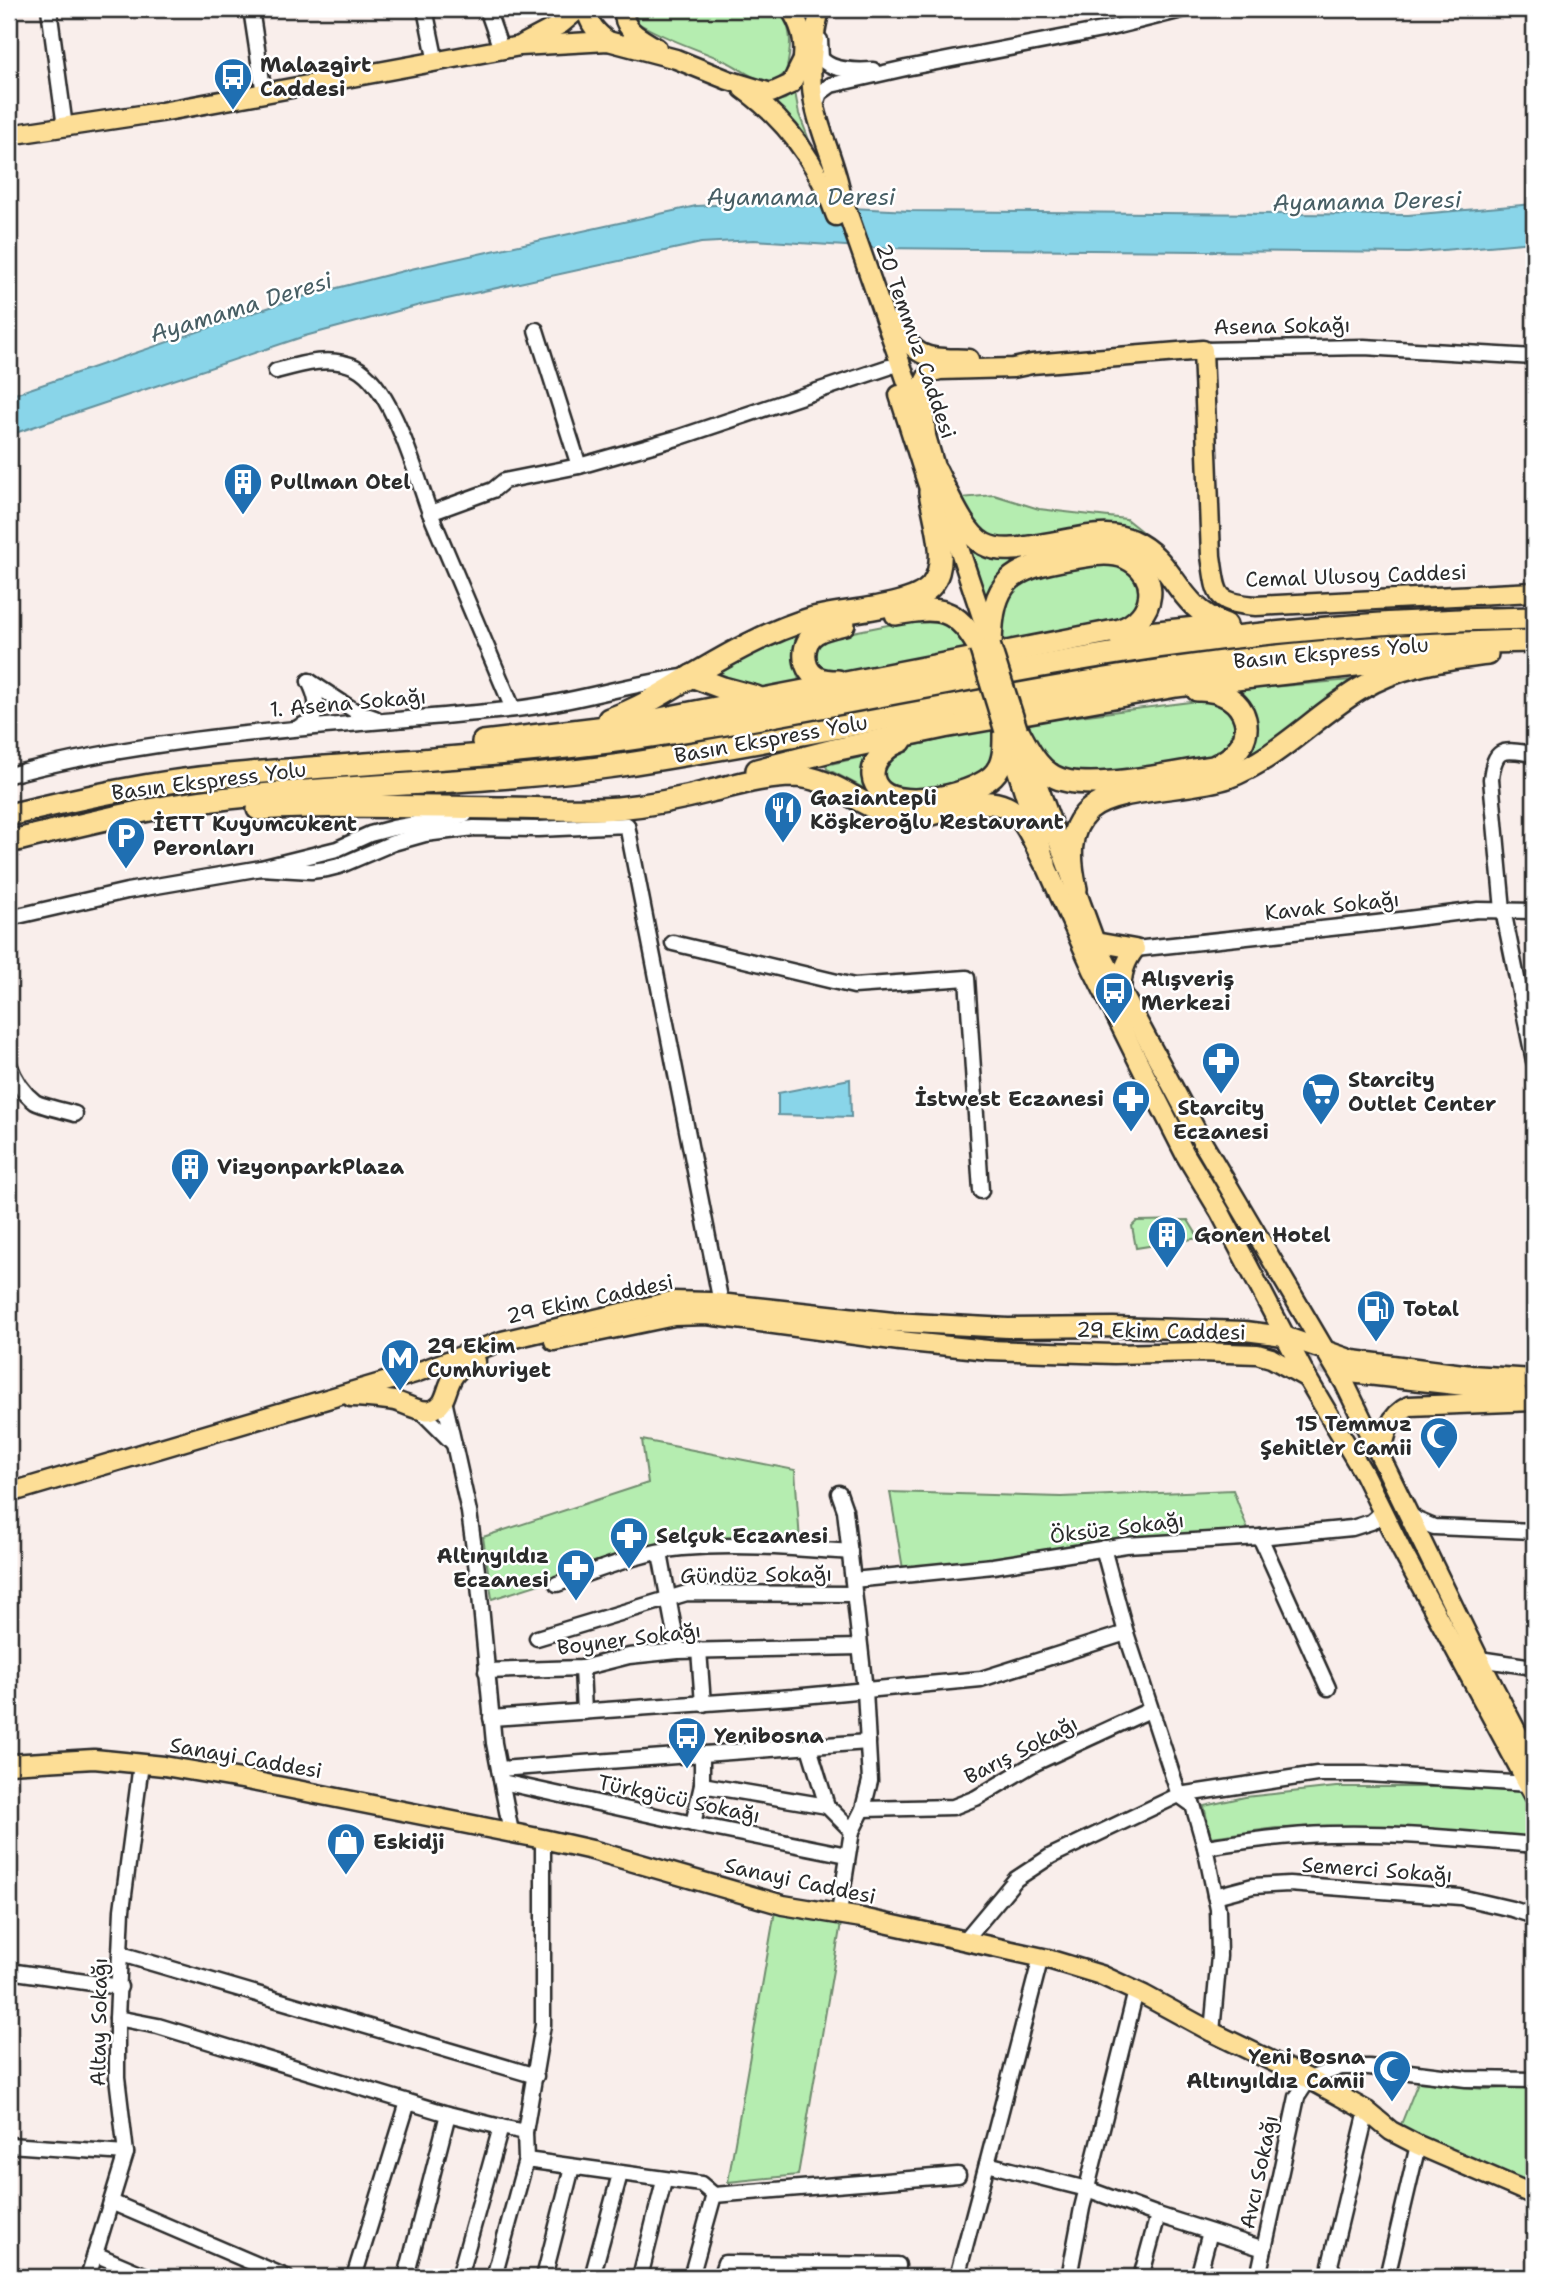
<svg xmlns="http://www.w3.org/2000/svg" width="1543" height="2286" viewBox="0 0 1543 2286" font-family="'Shantell Sans',sans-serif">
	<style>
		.green { fill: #b5edb0; stroke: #708c6e; stroke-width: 2 }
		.water { fill: #89d5e9; stroke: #63919d; stroke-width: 2 }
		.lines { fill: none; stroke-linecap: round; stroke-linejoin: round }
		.major-tunnel { stroke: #d0c7c5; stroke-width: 18; stroke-dasharray: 18 9; stroke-linecap: butt }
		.minor-casing { stroke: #2b2b2b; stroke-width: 19 }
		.major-casing { stroke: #2b2b2b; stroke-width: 23 }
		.highway-casing { stroke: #2b2b2b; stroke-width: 26 }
		.minor { stroke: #fff; stroke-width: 14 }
		.major { stroke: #fdde96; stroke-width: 18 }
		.highway { stroke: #fdde96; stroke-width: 21 }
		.major-bridge-casing { stroke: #2b2b2b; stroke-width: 23; stroke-linecap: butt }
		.major-bridge { stroke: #fdde96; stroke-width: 18 }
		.labels { text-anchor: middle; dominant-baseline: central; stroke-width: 5; stroke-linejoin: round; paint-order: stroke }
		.poi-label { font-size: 21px; font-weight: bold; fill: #2b2b2b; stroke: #fff; text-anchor: start }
		.street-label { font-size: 21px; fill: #2b2b2b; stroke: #fff }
		.water-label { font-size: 23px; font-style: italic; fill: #475e64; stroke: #fff }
	</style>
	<rect width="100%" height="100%" fill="#f9eeeb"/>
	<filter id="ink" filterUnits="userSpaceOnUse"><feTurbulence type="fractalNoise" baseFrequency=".0143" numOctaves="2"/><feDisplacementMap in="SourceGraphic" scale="14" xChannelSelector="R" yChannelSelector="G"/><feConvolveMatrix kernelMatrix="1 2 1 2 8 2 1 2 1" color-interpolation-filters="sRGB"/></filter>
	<g filter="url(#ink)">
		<g class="green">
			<path d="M634,9H774C795,23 791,50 786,72L775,82C757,84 740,67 725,61C695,48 665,39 638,23Z"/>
			<polygon points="795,92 799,114 811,145 771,103 785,99"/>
			<polygon points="994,495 1039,509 1126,519 1141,531 1156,548 994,544 972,524 960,498"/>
			<polygon points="972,552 1017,559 1044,553 988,610"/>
			<path d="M1099,564L1119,566L1136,577C1142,594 1138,609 1123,619L1001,647C1001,634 999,620 1001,608C1006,571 1071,569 1099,564Z"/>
			<path d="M928,617L953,621L970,652L834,674C818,667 814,664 815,647L828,637Z"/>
			<path d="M791,633L799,636C792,651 795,665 799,681L748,690L708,677Z"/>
			<path d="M1351,680L1266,746L1238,764C1254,746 1256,739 1250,716C1247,705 1245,699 1236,690Z"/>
			<path d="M1206,700C1210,701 1219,702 1222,704C1223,705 1229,713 1229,714C1247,738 1219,755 1199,761L1094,774H1071L1044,759L1024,723Z"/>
			<path d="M993,728C998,751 992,759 980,778C948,785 916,799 885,783L882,766L898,749Z"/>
			<polygon points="866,756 863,770 867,790 827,769 826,765"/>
			<polygon points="1188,1220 1199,1238 1136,1248 1132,1226 1137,1221"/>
			<polygon points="642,1440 795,1470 800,1542 666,1544 492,1599 483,1537 648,1483"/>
			<polygon points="1233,1490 1248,1530 1007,1559 903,1569 890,1492 1061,1497"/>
			<polygon points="1336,1787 1438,1787 1515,1791 1525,1793 1534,1811 1534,1839 1383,1827 1276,1828 1211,1837 1204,1806 1245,1797"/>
			<polygon points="775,1911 841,1923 798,2175 728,2182"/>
			<polygon points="1418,2082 1483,2089 1534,2087 1534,2185 1432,2145 1400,2127"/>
		</g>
		<g class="water">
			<polygon points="754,203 910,211 1408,215 1534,204 1534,242 1409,253 876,248 754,240 701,243 420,305 305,336 9,435 9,396 294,299 411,269 696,206"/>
			<polygon points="850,1079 851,1117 778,1115 778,1093"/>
		</g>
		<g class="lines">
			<polyline class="major-tunnel" points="1270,1345 1306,1360 1346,1372"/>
			<g class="minor-casing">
				<g id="minor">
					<polyline points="49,9 65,127"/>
					<polyline points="251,9 264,94"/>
					<polyline points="425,9 436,62"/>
					<polyline points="487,9 501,49"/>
					<path d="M820,40L821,58C831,71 858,71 873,70"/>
					<polyline points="815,107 820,93 831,85 906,68 1102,30 1186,9"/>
					<polyline points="536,330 579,466"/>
					<polyline points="1203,350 1364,347 1534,357"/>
					<path d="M276,371C301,364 331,355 355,367C392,385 416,475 430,513L493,490L504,481L579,466L677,438L889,367"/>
					<polyline points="430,513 513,709"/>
					<polyline points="309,681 355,711 375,718"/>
					<path d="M299,727L311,721C320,707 316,695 309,681"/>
					<path d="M1534,754C1504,750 1495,745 1491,779L1503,910L1534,1061"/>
					<path d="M9,775C174,731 346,727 516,709C572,703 627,684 683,677"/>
					<polyline points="261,868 311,871 327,869 339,866 393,843 425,834 474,828 538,829 627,825 721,1303"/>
					<polyline points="9,918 127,891 261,868 337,849 370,834 393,828 465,815"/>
					<polyline points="673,943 854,986 967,978 981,1191"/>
					<polyline points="1135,949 1377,923 1478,910 1534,911"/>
					<path d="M9,1064C14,1079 22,1092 35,1102C41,1106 66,1111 75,1114"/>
					<polyline points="420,1410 454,1444 444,1400"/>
					<polyline points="454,1444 469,1512 479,1585 494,1743 511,1832"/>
					<polyline points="1407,1512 1417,1520 1434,1527 1534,1531"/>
					<polyline points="1260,1537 1328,1688"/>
					<polyline points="1103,1548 1126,1633 1179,1795 1193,1805 1205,1847 1218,1909 1219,1956 1212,2032"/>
					<polyline points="660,1553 678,1651"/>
					<polyline points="853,1580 993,1566 1126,1545 1260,1537 1352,1528 1371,1522 1383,1512"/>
					<path d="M557,1584C597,1571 640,1552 682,1548C737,1543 795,1548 850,1552"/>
					<polyline points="537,1638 687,1593 854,1594"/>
					<polyline points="699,1650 703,1704"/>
					<polyline points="1479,1659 1534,1667"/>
					<polyline points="582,1668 584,1712"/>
					<polyline points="486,1671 582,1668 629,1656 678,1651 860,1647"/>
					<polyline points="491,1718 793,1697 981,1679 1126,1633"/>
					<polyline points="809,1747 827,1806 852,1831"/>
					<polyline points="499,1769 868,1742"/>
					<polyline points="502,1782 693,1824 847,1855"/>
					<polyline points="702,1785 827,1806"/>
					<polyline points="863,1809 953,1807 976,1798 1035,1763 1150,1710"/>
					<polyline points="693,1824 702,1785 702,1754"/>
					<path d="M1205,1847C1246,1841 1287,1835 1329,1834C1397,1832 1466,1839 1534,1845"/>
					<polyline points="1215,1896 1253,1886 1289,1884 1460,1897 1512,1909 1534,1916"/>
					<polyline points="839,1913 852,1831 863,1809 870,1781 865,1690 845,1510 839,1493"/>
					<polyline points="965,1940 1016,1879 1051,1856 1179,1795 1317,1774 1367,1774 1529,1784"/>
					<polyline points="121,1954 536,2076"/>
					<polyline points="1041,1957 987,2164 1087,2189 1158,2215"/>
					<polyline points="9,1971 120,1987"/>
					<polyline points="117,2018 158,2026 448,2114 501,2127"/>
					<polyline points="525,2132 526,2160"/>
					<polyline points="9,2145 126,2153"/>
					<polyline points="714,2195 958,2175"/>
					<polyline points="111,2202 286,2277"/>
					<polyline points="95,2254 149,2277"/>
					<polyline points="88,2277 126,2153 117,2077 117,2018 122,1910 141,1764"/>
					<polyline points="354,2277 408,2102"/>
					<polyline points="406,2277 448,2114"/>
					<polyline points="459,2277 501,2127 525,2132 543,2025 543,1839"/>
					<polyline points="494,2277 526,2160 701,2184 714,2195 691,2277"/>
					<polyline points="544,2277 572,2167"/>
					<polyline points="592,2277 620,2174"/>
					<polyline points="640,2277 664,2181"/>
					<polyline points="720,2277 725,2263 898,2265 897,2277"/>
					<polyline points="957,2277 987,2164"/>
					<polyline points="1069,2277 1082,2208 1136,1991"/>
					<polyline points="1141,2277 1158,2215 1264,2249"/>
					<polyline points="1198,2277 1210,2232"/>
					<polyline points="1258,2277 1297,2097 1309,2079 1341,2067 1369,2067 1466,2079 1534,2080"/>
					<polyline points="1339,2277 1336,2276 1330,2265 1367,2111"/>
					<polyline points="1387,2277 1418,2145"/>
				</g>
			</g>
			<g class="major-casing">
				<g id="major">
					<path d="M586,9C589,24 596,32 608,41"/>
					<path d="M624,9C622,31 641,38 657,48"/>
					<path d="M790,9C800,23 805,40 803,58"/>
					<path d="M820,9C812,42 807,78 816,111C823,140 836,165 841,194L926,436L954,533L990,641"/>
					<polyline points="523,44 561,24 579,9"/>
					<path d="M743,89C789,122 818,164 836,216"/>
					<polyline points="9,135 161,112 520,46 608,41 676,59 728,80 771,93 791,84 803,60"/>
					<path d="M893,323C921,361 923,357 969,359"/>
					<polyline points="899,395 931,495"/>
					<path d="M926,436L922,386L929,373L940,370L1013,368L1032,364L1203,350L1211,556C1217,595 1213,602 1256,606L1534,592"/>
					<polyline points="1006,736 1040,841 1045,863 1093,970 1155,1095 1185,1154 1220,1212 1307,1378 1364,1474 1401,1549 1534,1795"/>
					<polyline points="1025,750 1095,942 1204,1145 1345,1384 1479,1659 1534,1765"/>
					<path d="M1095,942L1135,949C1124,963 1122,974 1121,992"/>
					<polyline points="554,1341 674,1316 707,1315 900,1341 988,1350 1114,1354 1199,1352 1257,1354 1271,1358 1307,1378"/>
					<polyline points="1350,1373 1517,1392"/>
					<path d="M351,1397C366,1397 380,1399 395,1401C406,1404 420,1413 431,1410C455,1404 438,1372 476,1361"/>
					<path d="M1381,1458C1385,1436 1388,1416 1409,1406L1534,1401"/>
					<polyline points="9,1493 415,1373 502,1341 672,1301 710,1302 893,1322 1008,1328 1113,1327 1245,1331 1284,1336 1353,1360 1471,1375 1534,1379"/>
					<polyline points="9,1764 94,1759 164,1766 247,1780 543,1839 592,1850 783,1905 862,1918 1048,1959 1101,1975 1144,1995 1212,2032 1309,2079 1367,2111 1391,2131 1418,2145 1534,2195"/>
				</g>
			</g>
			<g class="highway-casing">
				<g id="highway">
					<path d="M936,471C981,564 981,556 1080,538C1098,535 1115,533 1132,541C1175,560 1175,607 1226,625"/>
					<path d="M896,614C938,606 957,607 979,648"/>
					<polyline points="1119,636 1216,626"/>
					<polyline points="691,676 723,688 756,697"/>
					<path d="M838,681C830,681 823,681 816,677C801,668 801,642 816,633C824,628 835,626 844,624"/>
					<path d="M609,719C639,709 664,693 690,677C727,655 769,631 810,619C841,610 913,609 932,585C950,561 934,519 930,492"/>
					<path d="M1018,730C1027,747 1036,766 1053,776C1084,794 1176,772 1213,767C1267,745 1250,688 1197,690"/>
					<path d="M901,741C882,748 861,772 881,791C902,811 980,794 996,772C1005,760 1004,744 1004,730"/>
					<path d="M483,742L639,723L1120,630C1155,618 1162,575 1126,558C1110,551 1090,555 1073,558C1010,569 992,578 991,646"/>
					<polyline points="757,770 834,750 944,727 1176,686 1442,655"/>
					<path d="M258,809C340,804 424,807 507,808C543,808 581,811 618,808C649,805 681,799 711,791C739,784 766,776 794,776C837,777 867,815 908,817C940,818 975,793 1006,807C1026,816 1035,845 1045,863"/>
					<path d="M9,815C81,798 155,781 229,775C363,762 497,758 630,739C807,714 980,673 1156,647C1282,629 1408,620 1534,618"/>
					<path d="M9,842C79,825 149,807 221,799C354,783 489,784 622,765C804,737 983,697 1164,670C1287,652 1410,643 1534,641"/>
					<path d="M1076,889C1070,862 1066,831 1089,810C1115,787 1191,790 1228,777C1277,759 1315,716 1360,689C1399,665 1442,660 1487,654"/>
				</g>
			</g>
			<use href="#minor" class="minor"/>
			<use href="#major" class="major"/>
			<use href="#highway" class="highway"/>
			<g class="major-bridge-casing">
				<g id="major-bridge">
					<polyline points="991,646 1018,730"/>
					<polyline points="979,648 1004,730"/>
				</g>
			</g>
			<use href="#major-bridge" class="major-bridge"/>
		</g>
	</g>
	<defs>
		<g id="bus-pin" transform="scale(2.0125)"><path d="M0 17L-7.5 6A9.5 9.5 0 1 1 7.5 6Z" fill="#1f6fb2" stroke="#fff"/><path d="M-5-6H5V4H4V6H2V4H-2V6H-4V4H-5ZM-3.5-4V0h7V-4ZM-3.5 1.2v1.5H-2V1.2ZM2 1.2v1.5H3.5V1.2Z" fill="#fff"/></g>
		<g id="building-pin" transform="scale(2.0125)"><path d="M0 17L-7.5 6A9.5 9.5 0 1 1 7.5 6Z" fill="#1f6fb2" stroke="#fff"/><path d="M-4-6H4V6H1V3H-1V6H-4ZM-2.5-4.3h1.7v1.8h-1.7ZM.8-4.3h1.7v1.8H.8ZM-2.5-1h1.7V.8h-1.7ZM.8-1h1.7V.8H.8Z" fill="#fff"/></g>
		<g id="restaurant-pin" transform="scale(2.0125)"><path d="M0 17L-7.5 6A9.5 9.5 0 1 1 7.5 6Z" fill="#1f6fb2" stroke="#fff"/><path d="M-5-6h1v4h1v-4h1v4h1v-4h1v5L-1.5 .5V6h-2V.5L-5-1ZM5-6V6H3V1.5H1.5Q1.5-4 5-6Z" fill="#fff"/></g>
		<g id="parking-pin" transform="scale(2.0125)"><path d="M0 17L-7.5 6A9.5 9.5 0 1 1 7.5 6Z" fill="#1f6fb2" stroke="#fff"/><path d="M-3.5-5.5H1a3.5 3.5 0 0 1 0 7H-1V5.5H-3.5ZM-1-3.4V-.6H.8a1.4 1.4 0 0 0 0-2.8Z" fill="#fff"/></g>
		<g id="pharmacy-pin" transform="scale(2.0125)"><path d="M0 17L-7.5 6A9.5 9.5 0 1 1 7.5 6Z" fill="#1f6fb2" stroke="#fff"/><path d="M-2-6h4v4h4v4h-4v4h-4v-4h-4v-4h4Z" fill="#fff"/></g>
		<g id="supermarket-pin" transform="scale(2.0125)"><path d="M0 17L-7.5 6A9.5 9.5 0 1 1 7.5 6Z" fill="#1f6fb2" stroke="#fff"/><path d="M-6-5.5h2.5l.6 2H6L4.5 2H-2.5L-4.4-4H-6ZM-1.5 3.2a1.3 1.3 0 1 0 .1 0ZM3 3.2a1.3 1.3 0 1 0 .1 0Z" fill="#fff"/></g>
		<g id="fuel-pin" transform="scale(2.0125)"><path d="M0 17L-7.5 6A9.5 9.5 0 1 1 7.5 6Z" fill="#1f6fb2" stroke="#fff"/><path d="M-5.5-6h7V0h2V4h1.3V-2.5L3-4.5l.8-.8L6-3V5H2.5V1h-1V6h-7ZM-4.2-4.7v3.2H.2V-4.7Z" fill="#fff"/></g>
		<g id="metro-pin" transform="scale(2.0125)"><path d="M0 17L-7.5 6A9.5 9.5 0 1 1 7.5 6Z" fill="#1f6fb2" stroke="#fff"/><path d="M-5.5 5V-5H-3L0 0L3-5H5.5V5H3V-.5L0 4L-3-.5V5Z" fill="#fff"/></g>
		<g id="mosque-pin" transform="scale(2.0125)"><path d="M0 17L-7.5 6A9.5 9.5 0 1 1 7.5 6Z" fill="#1f6fb2" stroke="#fff"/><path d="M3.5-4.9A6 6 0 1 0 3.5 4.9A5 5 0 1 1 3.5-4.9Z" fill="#fff"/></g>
		<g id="shop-pin" transform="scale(2.0125)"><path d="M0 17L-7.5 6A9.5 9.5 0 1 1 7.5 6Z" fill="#1f6fb2" stroke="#fff"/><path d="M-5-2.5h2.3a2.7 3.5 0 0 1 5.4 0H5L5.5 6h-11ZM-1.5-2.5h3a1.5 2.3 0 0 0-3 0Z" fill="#fff"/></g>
	</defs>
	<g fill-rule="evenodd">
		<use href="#bus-pin" x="233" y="77"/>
		<use href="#building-pin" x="243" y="482"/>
		<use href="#restaurant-pin" x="783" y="810"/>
		<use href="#parking-pin" x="126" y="836"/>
		<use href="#bus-pin" x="1114" y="991"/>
		<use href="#pharmacy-pin" x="1221" y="1061"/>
		<use href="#supermarket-pin" x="1321" y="1092"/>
		<use href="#pharmacy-pin" x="1131" y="1099"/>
		<use href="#building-pin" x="190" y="1167"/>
		<use href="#building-pin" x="1167" y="1235"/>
		<use href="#fuel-pin" x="1376" y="1309"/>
		<use href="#metro-pin" x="400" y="1358"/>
		<use href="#mosque-pin" x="1439" y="1436"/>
		<use href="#pharmacy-pin" x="629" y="1536"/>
		<use href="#pharmacy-pin" x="576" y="1568"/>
		<use href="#bus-pin" x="687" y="1736"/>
		<use href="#shop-pin" x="346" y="1842"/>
		<use href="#mosque-pin" x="1392" y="2069"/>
	</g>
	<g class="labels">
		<g class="poi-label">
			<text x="260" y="65">Malazgirt<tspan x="260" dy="24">Caddesi</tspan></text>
			<text x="270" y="482">Pullman Otel</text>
			<text x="810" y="798">Gaziantepli<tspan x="810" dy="24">Köşkeroğlu Restaurant</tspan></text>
			<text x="153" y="824">İETT Kuyumcukent<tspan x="153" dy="24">Peronları</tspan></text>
			<text x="1141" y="979">Alışveriş<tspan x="1141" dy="24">Merkezi</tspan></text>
			<text x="1348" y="1080">Starcity<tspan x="1348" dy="24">Outlet Center</tspan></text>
			<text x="1104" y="1099" text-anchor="end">İstwest Eczanesi</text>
			<text x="1221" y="1108" text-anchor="middle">Starcity<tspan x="1221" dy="24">Eczanesi</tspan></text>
			<text x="217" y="1167">VizyonparkPlaza</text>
			<text x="1194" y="1235">Gonen Hotel</text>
			<text x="1403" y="1309">Total</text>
			<text x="427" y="1346">29 Ekim<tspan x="427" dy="24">Cumhuriyet</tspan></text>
			<text x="1412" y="1424" text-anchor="end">15 Temmuz<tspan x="1412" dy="24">Şehitler Camii</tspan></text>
			<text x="656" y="1536">Selçuk Eczanesi</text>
			<text x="549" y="1556" text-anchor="end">Altınyıldız<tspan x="549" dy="24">Eczanesi</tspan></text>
			<text x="714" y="1736">Yenibosna</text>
			<text x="373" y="1842">Eskidji</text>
			<text x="1365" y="2057" text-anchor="end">Yeni Bosna<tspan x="1365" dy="24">Altınyıldız Camii</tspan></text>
		</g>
		<g class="street-label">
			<text transform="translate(1282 326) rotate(-1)">Asena Sokağı</text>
			<text transform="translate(916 341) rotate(71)">20 Temmuz Caddesi</text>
			<text transform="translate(1356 576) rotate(-2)">Cemal Ulusoy Caddesi</text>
			<text transform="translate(1331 653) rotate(-5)">Basın Ekspress Yolu</text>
			<text transform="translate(348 703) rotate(-5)">1. Asena Sokağı</text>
			<text transform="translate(771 739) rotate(-10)">Basın Ekspress Yolu</text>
			<text transform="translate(209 781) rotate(-7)">Basın Ekspress Yolu</text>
			<text transform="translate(1332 906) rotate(-6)">Kavak Sokağı</text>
			<text transform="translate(590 1299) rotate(-12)">29 Ekim Caddesi</text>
			<text transform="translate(1161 1331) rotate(1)">29 Ekim Caddesi</text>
			<text transform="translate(1117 1528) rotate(-7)">Öksüz Sokağı</text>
			<text transform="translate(756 1575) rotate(-1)">Gündüz Sokağı</text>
			<text transform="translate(629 1639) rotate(-7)">Boyner Sokağı</text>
			<text transform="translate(1021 1750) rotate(-27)">Barış Sokağı</text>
			<text transform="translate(246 1758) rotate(10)">Sanayi Caddesi</text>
			<text transform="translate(679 1799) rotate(12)">Türkgücü Sokağı</text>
			<text transform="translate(1377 1870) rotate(4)">Semerci Sokağı</text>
			<text transform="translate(800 1881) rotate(12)">Sanayi Caddesi</text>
			<text transform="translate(99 2022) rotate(-89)">Altay Sokağı</text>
			<text transform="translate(1259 2172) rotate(-78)">Avcı Sokağı</text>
		</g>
		<g class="water-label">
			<text x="801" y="197">Ayamama Deresi</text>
			<text transform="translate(1367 201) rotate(-1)">Ayamama Deresi</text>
			<text transform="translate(241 307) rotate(-17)">Ayamama Deresi</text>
		</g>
	</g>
	<rect width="1543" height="2286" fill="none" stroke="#fff" stroke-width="35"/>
	<rect x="18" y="18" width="1508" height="2251" fill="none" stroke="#2b2b2b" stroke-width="2.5" filter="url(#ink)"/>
</svg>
